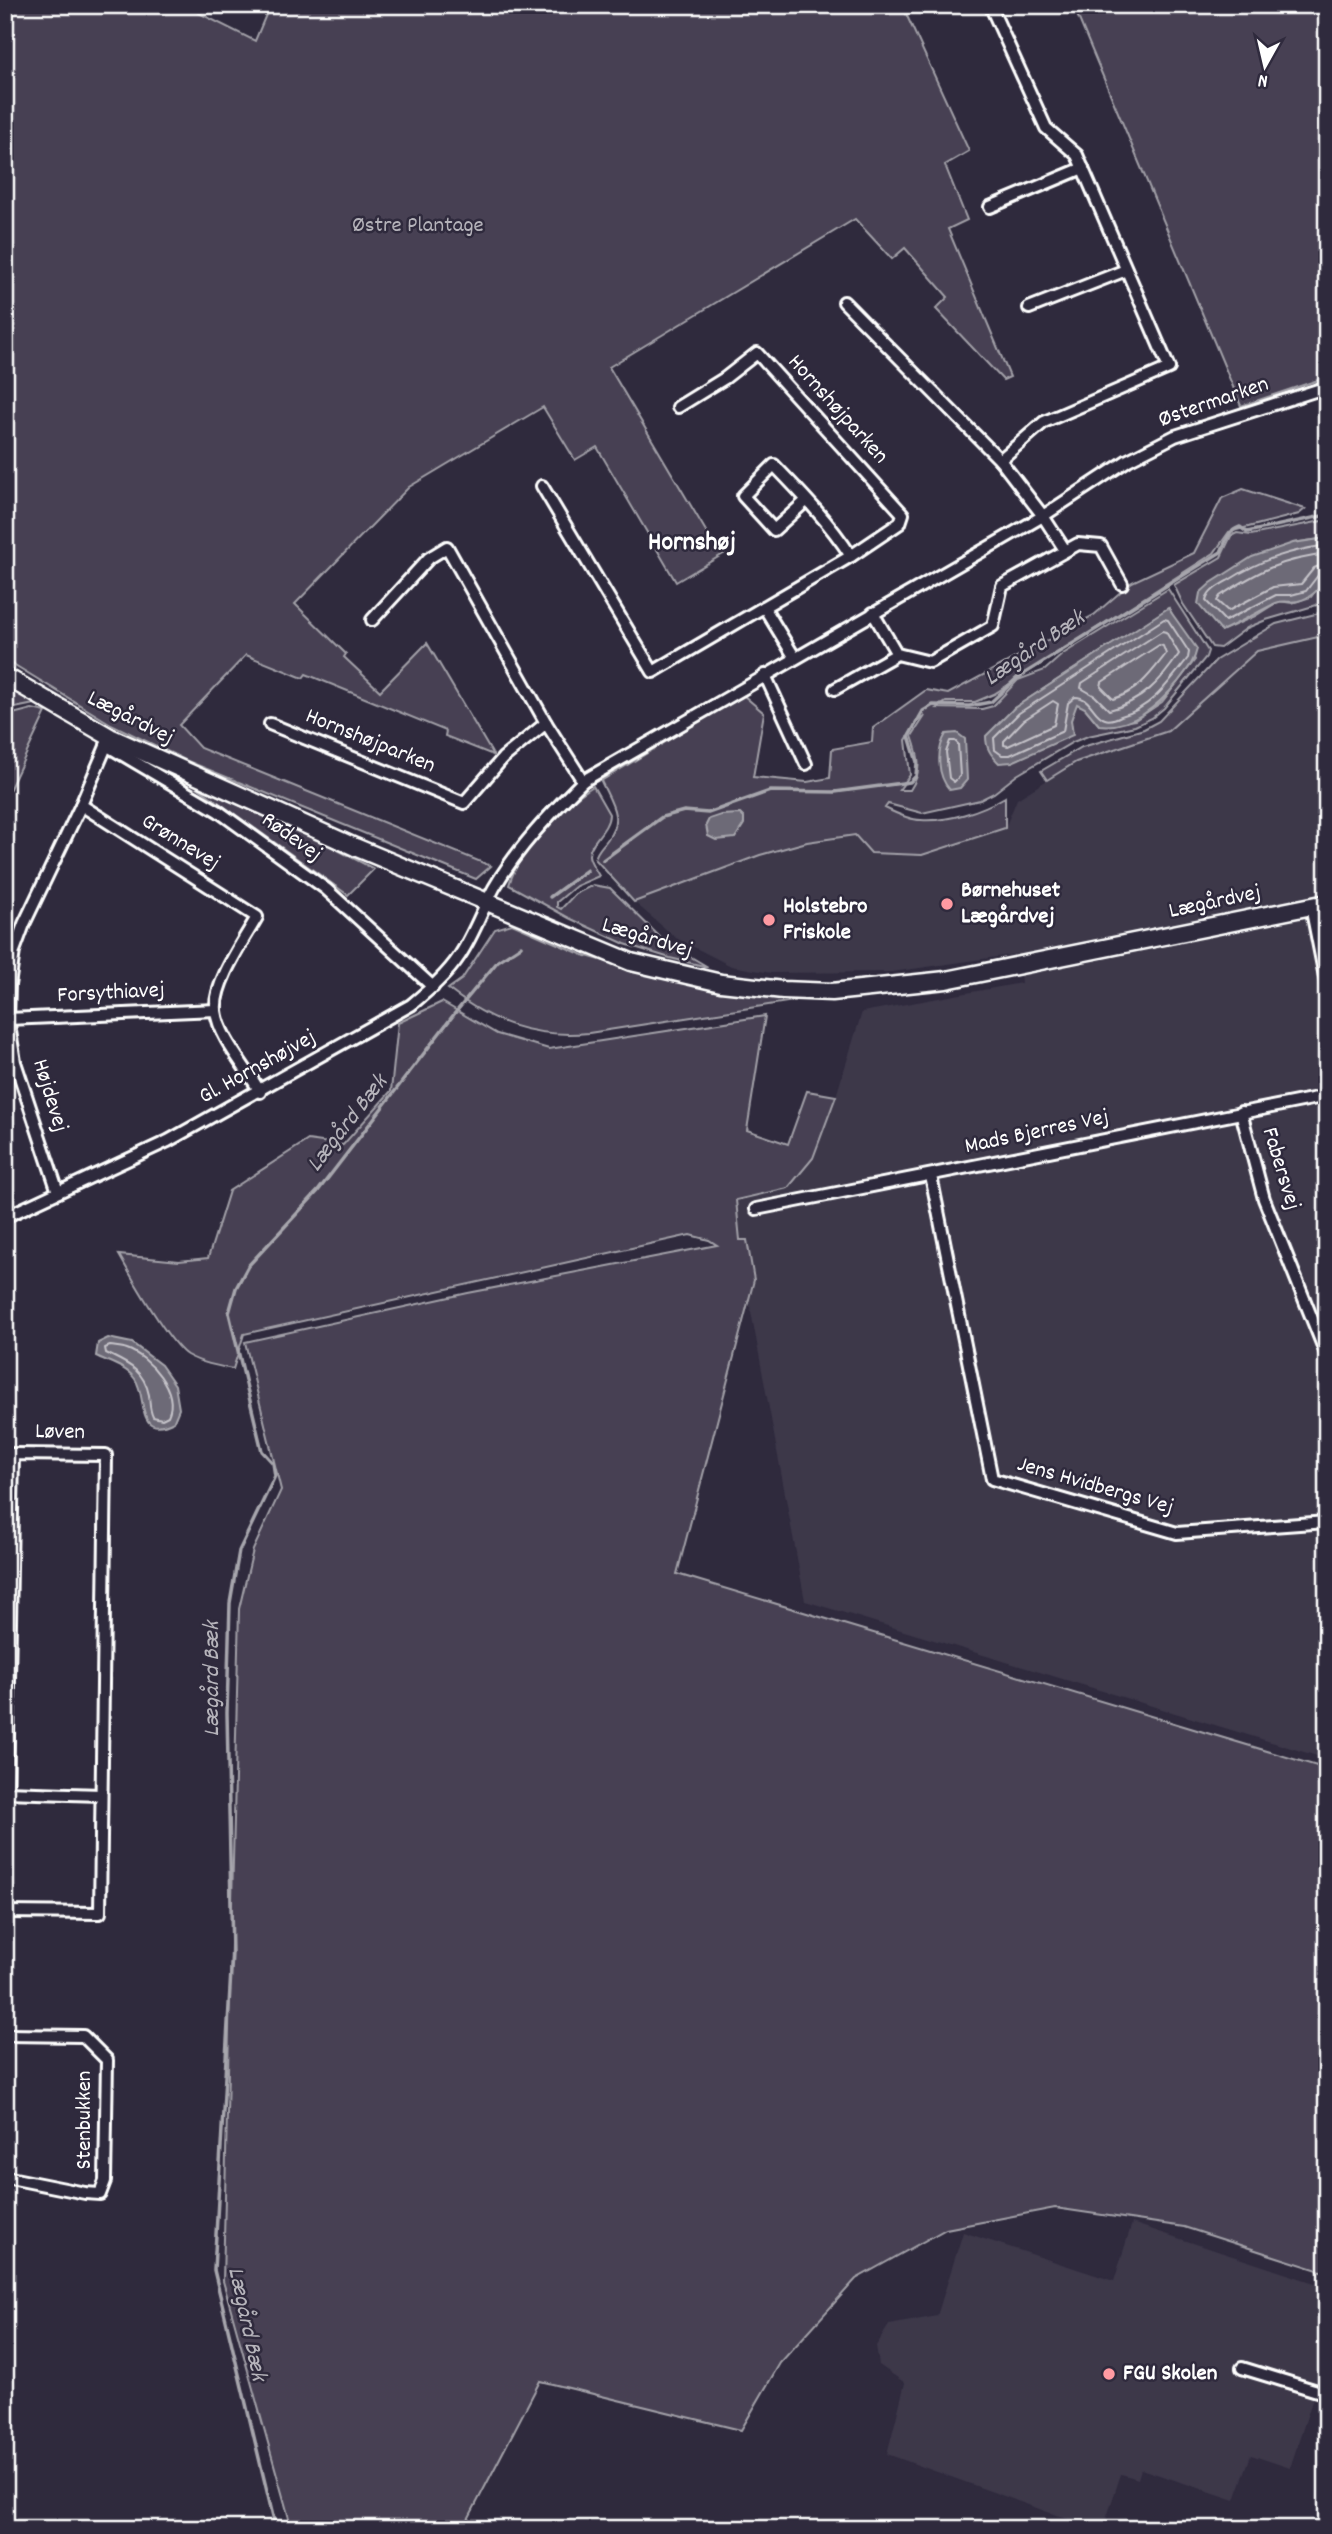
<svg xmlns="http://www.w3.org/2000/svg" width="1332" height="2534" viewBox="0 0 1332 2534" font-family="Dekko,sans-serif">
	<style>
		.built { fill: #3c3749 }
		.green { fill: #464152; stroke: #a2a0a8; stroke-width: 2; fill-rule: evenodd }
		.water { fill: #6d6a77; stroke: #a7a6ad; stroke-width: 2 }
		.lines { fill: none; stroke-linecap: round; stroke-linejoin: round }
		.shore { stroke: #c5c3c9; stroke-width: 2 }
		.stream { stroke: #a7a6ad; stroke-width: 3.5 }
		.street-casing { stroke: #fff; stroke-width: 16 }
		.secondary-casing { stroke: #fff; stroke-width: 21 }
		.street { stroke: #2f2a3d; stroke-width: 10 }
		.secondary { stroke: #2f2a3d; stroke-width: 16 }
		.poi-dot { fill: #ff9aa2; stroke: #2f2a3d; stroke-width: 2.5 }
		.labels { text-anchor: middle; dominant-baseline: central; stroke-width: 5; stroke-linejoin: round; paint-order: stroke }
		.park-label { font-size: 23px; fill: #b5b3ba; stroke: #2f2a3d }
		.street-label { font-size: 23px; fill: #fff; stroke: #2f2a3d }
		.poi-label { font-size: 23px; font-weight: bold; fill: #fff; stroke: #2f2a3d; text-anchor: start }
		.water-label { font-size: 24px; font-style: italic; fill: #b6b4bb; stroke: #2f2a3d }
		.quarter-label { font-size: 26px; font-weight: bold; fill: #fff; stroke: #2f2a3d }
	</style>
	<rect width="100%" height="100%" fill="#2f2a3d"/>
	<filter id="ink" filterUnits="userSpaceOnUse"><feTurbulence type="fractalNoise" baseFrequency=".0143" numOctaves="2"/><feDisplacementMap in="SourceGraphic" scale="14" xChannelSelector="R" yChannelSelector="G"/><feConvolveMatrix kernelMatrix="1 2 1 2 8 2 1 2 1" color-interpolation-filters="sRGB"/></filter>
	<g filter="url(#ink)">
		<g class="built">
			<polygon points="1327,635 1327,1759 805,1601 746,1285 736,1200 788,1188 813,1158 836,1096 862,1012 1021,983 1018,954 892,972 771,973 731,966 676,938 634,902 760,855 807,842 855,835 1005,828 1017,799 1076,762 1168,731 1257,651"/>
			<polygon points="1132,2223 1327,2287 1327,2386 1318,2383 1290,2468 1251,2455 1235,2500 1141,2469 1138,2479 1121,2474 1103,2529 1095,2529 887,2454 905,2383 879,2365 876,2346 889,2325 937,2316 963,2232 1114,2281"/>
		</g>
		<g class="green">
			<polygon points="5,5 183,5 255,41 270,5 902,5 969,151 945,165 967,220 948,229 1010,377 1003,380 936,309 948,297 905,248 892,259 855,219 609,367 710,538 725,553 676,582 597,447 575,460 543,407 409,487 295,604 346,654 344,657 380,691 427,643 493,755 445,736 446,731 306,674 303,678 246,655 179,725 200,748 491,866 476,879 185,760 111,724 5,659"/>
			<polygon points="1073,5 1327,5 1327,377 1241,406"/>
			<path d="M1243,489L1305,509L1299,514L1229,532L1214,553L994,694L975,702H946L937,708L982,709L993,706L1018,680L1045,670L1063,654L1168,589L1208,651L1206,657L1164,708L1152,718L1135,726L1088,736L1073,742L1017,775L994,793L980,800L922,813L888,804L885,808C895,813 909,820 921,820C948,822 981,811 1005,797V828L922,855L871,853L855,835L807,842L760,855L634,902L595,859C597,850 602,847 607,840C624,818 611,803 601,781L743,695L764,713L753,777L807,782L830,778L832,749L872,742L873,728L926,690L948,694L1094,615L1132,582L1194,553L1222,498ZM1169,608L1195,660L1162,702L1135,720L1099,725L1085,708L1079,704L1074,705L1071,720L1014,708ZM925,716L912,736C919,756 923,771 910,790H899L910,775L906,740L919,720Z"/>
			<polygon points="1327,520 1327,538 1293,543 1221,631 1255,616 1279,601 1292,603 1311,597 1327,575 1327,602 1266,620 1247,628 1220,648 1212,647 1183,604 1174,585 1221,557 1231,536 1237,533 1251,535"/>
			<polygon points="1327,611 1327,635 1257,651 1168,731 1076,762 1047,780 1041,771 1082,747 1144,729 1159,721 1216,660 1276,624"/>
			<polygon points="5,685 39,703 5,710"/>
			<polygon points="32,709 46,712 5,799 5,716"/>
			<path d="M593,786L609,814C609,830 589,842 589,855C589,861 596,870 599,876L576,886L557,902V907L561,909L575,894L593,885L610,888L664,941L708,967L670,958L625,944L569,918L509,885C519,850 563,805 593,786Z"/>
			<polygon points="197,787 313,837 374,869 348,895"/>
			<path d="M512,924L583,955L643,972L794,996V1001L589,1033C532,1038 492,1023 448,989L462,979L495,929Z"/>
			<path d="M442,1002L497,1034L549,1049L765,1016L747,1130L788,1144L807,1091L836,1096L813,1158L788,1188L736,1200L740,1240H747L754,1280L677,1574L1327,1769V2273L1184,2227L1055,2208L946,2229L856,2279L780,2363L741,2430L540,2381L463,2529H292L223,2281L239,1609L253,1550L281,1490L245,1342L468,1293L717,1245L709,1240L690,1235L244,1334L233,1369C217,1366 201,1363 187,1355C169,1344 131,1276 119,1255L179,1261L208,1258L229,1191L308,1140L343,1145L391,1091L398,1023Z"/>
		</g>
		<g class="water">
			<path d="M1327,538C1327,566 1330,592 1298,601C1290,603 1283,600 1276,603C1258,612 1240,622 1221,631L1198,604L1200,593L1211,583L1252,557L1293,543Z"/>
			<path d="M1168,608L1197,649C1194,663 1186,671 1178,682C1158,706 1132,729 1099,725L1085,708L1077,704L1071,720L1073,735L1012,762L999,763C990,754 986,748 986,736L1014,708Z"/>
			<path d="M957,733L965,739L967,780L960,788L950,790C937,776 936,750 946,734Z"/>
			<polygon points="740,814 744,818 744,824 735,838 716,840 708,836 706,825 709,819 721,815"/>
			<path d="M108,1338L132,1343L161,1365L175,1385L179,1409L174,1421C135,1440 148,1398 135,1379C127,1367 108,1362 96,1356L98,1343Z"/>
		</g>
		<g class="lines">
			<g class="shore">
				<path d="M1327,545C1288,551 1262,559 1229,580C1220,585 1208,591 1206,601L1225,621L1276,595H1291L1306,591L1319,574L1327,572"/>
				<path d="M1327,554C1280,560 1260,570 1220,596L1217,601L1228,611L1273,587L1301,584L1314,568L1327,563"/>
				<path d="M1164,619L1168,620L1189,652L1188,658C1169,682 1152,708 1121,716C1117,718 1110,721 1105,719C1092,715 1092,697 1075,697L1068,703L1063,731L1010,755H1002L995,750L994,738L1019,713Z"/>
				<path d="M1162,631L1166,632L1179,654C1161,681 1142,702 1109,710L1095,696L1081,688L1082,683Z"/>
				<path d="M1159,645L1163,646L1166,654C1151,673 1138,692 1113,699L1101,687L1102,682Z"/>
				<polygon points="1053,701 1058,704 1054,725 1008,746 1004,745 1004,741 1024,720"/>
				<polygon points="950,741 955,741 958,744 960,776 954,782 949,778 946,752"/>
				<path d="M110,1346C116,1347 122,1347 127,1349C149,1357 180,1391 168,1416L162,1419L153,1417C149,1409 150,1403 149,1395C144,1369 126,1363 106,1353L105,1348Z"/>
			</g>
			<g class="stream">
				<path d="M603,860L662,817L684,811L708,813L770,791L835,792L910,782L916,776L917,762L909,736L923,711L933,705L969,706L991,702L1017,678L1221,552C1226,541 1228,531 1240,527L1247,532L1327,515"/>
				<polyline points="550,897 587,870"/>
				<polyline points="276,2529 214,2270 232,1953 227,1713 230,1603 239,1551 275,1476 273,1463 262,1451 229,1313 236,1288 248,1266 318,1191 455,1013 498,961 521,946"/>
			</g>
			<g class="street-casing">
				<g id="street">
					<polyline points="990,5 1046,128 1077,155 1169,368 1044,422 1000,460"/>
					<polyline points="990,207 1083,168"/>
					<polyline points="844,302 1000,460 1043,516 1065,550"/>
					<polyline points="1029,308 1126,270"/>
					<polyline points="542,486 653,672 851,556 900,523 903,514 757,353 725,378 678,407"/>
					<path d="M807,500L774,530L743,496L774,465C802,494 829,522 851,556"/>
					<polyline points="764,607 795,658"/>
					<polyline points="873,613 897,654"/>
					<polyline points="372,620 429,558 447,547 546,723 583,781"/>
					<polyline points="765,675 806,764"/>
					<polyline points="835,689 897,654 930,662 993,626 1002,586 1078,544 1101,546 1122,584"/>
					<polyline points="270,724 464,803 503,758 546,723"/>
					<polyline points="106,745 218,811 326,889 433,987"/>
					<path d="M81,805L257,917C244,940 213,984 216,1011C219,1038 247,1068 260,1092"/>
					<polyline points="1311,906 1327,987"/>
					<polyline points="8,1019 216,1010"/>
					<polyline points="1241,1112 1264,1199 1327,1356"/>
					<polyline points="931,1176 992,1479 1177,1533 1327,1522"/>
					<polyline points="58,1192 15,1062 8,1019 9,985 14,951 24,924 81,805 110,737"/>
					<polyline points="756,1209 1327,1096"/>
					<path d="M5,1217L168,1141L411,1005C429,990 447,975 460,955C474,934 482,910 494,888C518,847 550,814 583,781L1043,516L1128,460L1175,436L1327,387"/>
					<polyline points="5,1792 101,1795"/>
					<polyline points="5,1912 100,1913 106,1455 13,1454 7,1792"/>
					<polyline points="5,2035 83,2036 107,2060 105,2181 100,2194 85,2193 5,2177"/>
					<polyline points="1242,2368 1327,2394"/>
				</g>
			</g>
			<g class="secondary-casing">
				<polyline id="secondary" points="5,676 110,737 355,847 631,962 721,983 783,990 832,992 946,980 1327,903"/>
			</g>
			<use href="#street" class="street"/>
			<use href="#secondary" class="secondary"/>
		</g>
	</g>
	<g class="poi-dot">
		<circle cx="947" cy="904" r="7"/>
		<circle cx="769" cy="920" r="7"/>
		<circle cx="1109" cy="2374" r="7"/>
	</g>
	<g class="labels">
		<g class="park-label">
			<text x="418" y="226">Østre Plantage</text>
		</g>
		<g class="street-label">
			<text transform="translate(1214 403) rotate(-19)">Østermarken</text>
			<text transform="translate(837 410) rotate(48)">Hornshøjparken</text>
			<text transform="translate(130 719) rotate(27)">Lægårdvej</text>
			<text transform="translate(370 742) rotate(22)">Hornshøjparken</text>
			<text transform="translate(291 838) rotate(36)">Rødevej</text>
			<text transform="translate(180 843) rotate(32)">Grønnevej</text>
			<text transform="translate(1215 903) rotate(-12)">Lægårdvej</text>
			<text transform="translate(647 939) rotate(17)">Lægårdvej</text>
			<text transform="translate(111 994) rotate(-3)">Forsythiavej</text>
			<text transform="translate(258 1068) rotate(-29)">Gl. Hornshøjvej</text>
			<text transform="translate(49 1096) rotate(73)">Højdevej</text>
			<text transform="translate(1037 1133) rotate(-12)">Mads Bjerres Vej</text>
			<text transform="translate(1280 1169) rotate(73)">Fabersvej</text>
			<text transform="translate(60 1433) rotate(1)">Løven</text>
			<text transform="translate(1095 1487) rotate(16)">Jens Hvidbergs Vej</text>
			<text transform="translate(85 2120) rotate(-90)">Stenbukken</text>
		</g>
		<g class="poi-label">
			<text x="961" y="891">Børnehuset<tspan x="961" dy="26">Lægårdvej</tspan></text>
			<text x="783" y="907">Holstebro<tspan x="783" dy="26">Friskole</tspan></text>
			<text x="1123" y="2374">FGU Skolen</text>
		</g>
		<g class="water-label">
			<text transform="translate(1035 649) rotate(-34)">Lægård Bæk</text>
			<text transform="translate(348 1124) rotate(-52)">Lægård Bæk</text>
			<text transform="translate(213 1679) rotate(-90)">Lægård Bæk</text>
			<text transform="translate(246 2324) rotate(78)">Lægård Bæk</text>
		</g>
		<g class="quarter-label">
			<text x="692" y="543">Hornshøj</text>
		</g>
	</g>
	<rect width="1332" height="2534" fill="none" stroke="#2f2a3d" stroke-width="28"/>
	<rect x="14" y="14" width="1304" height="2506" fill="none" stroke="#fff" stroke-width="2.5" filter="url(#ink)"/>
	<g transform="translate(1265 66) rotate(188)" stroke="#2f2a3d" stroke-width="5" paint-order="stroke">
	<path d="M0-5L12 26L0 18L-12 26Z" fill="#ffffff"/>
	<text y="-10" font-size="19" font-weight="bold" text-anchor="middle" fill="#ffffff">N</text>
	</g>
</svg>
